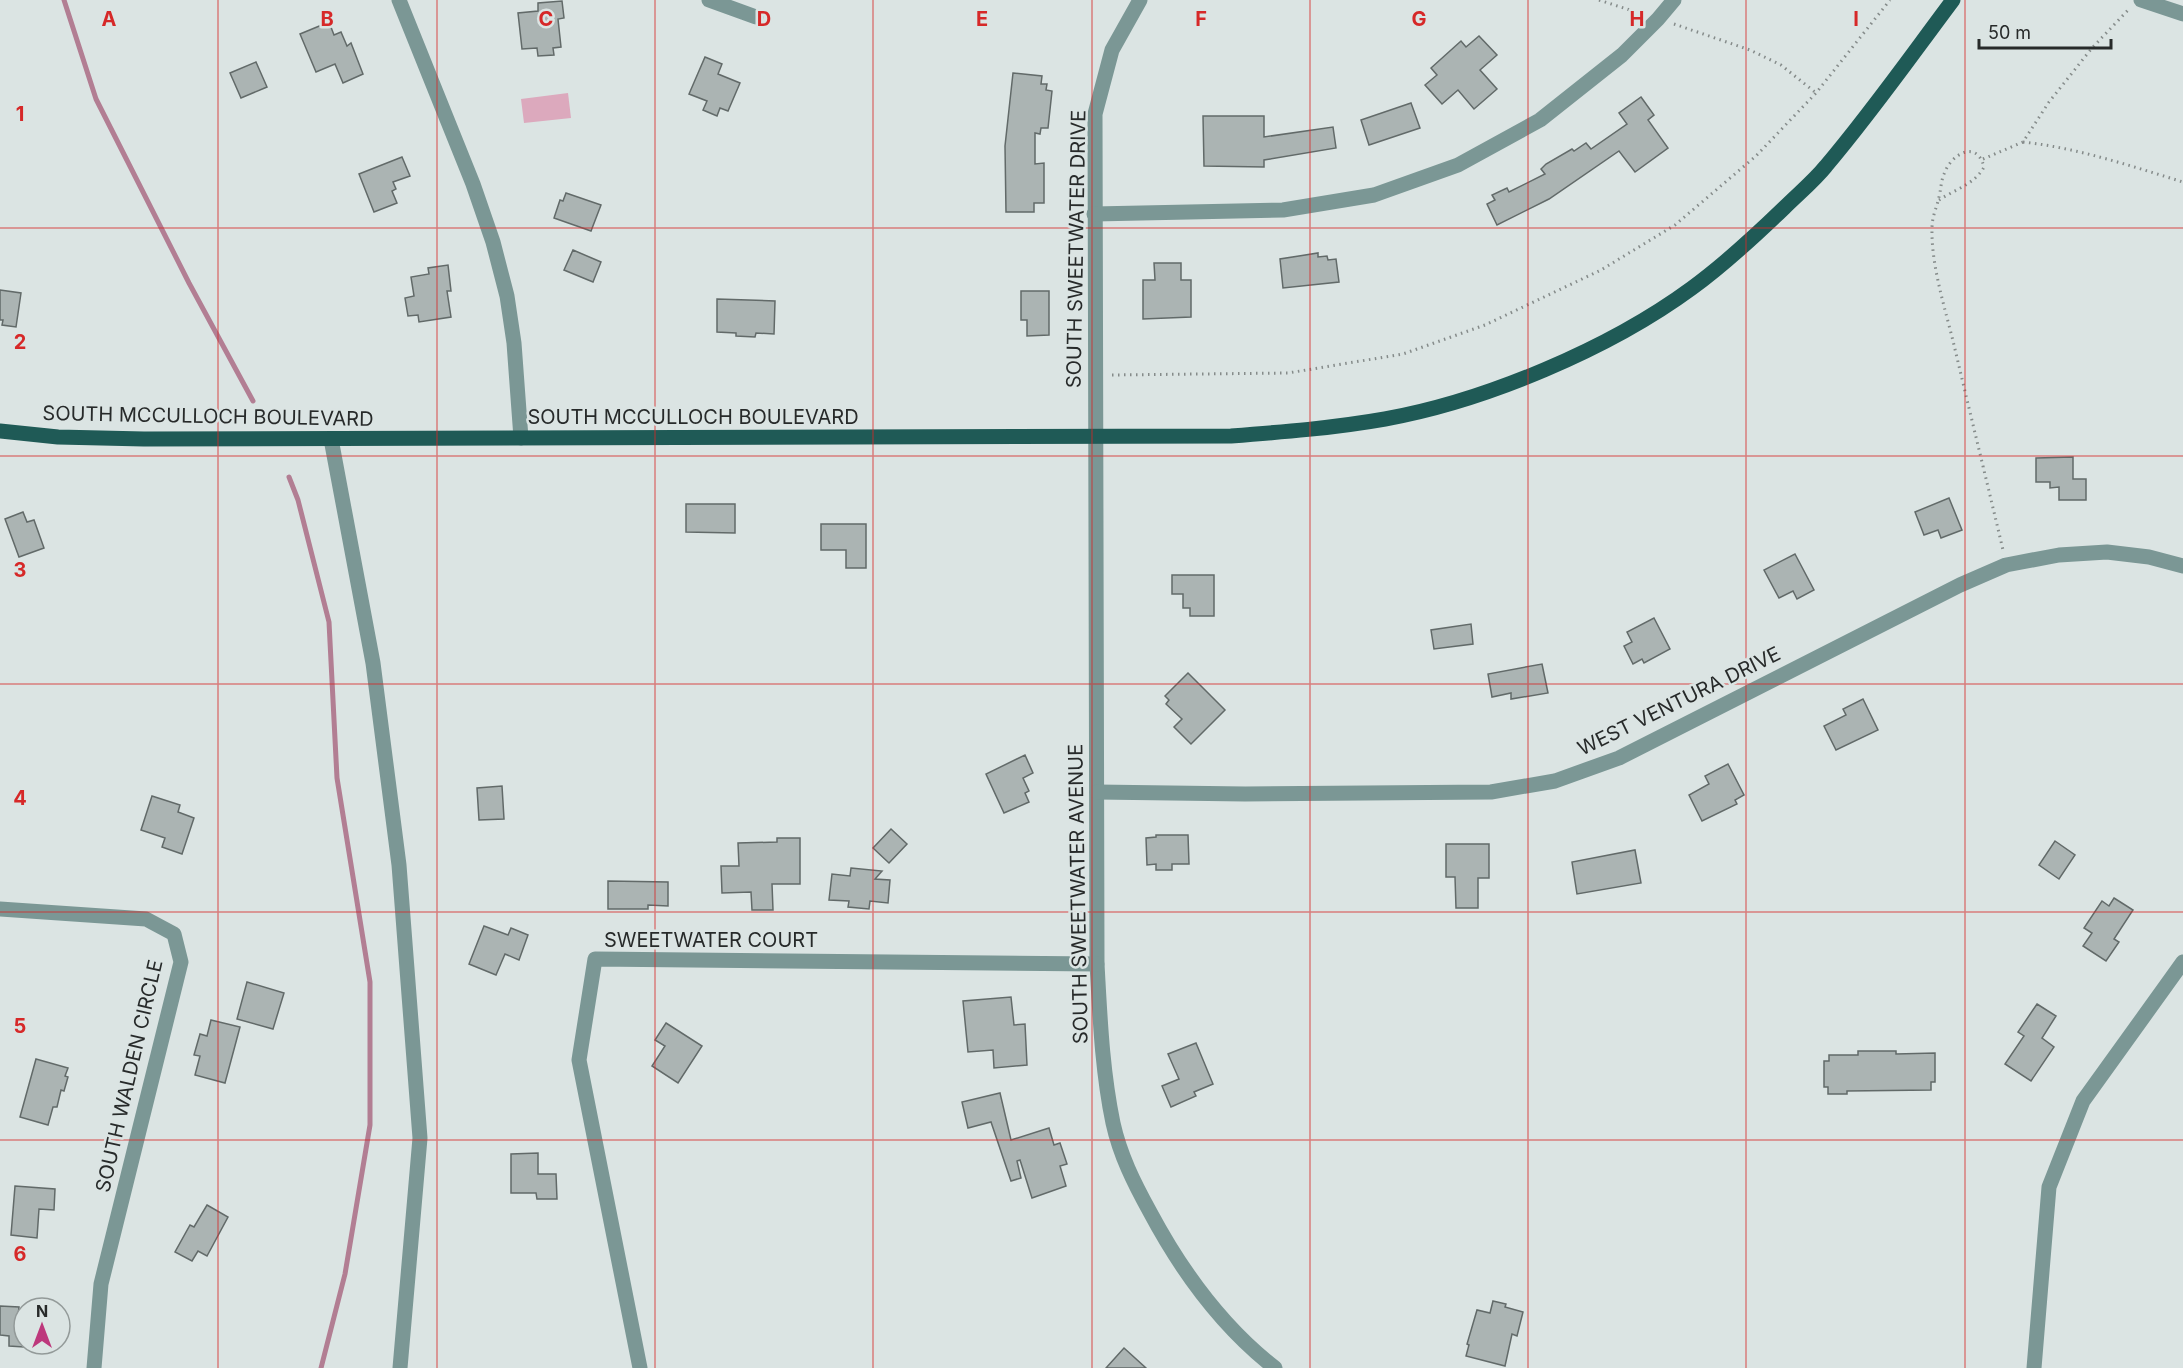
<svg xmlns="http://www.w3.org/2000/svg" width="2183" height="1368" viewBox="0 0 2183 1368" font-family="Inter,sans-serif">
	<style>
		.green { fill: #dca9bd }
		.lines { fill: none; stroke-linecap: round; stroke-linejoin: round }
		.stream { stroke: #b27e93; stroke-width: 5 }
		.building { fill: #abb4b3; stroke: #626a69; stroke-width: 1.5 }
		.path { stroke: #858b8a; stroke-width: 3; stroke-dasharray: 1.5 4.5; stroke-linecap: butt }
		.minor { stroke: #7b9795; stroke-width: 15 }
		.major { stroke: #1f5a56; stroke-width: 15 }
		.grid { fill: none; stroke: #d62828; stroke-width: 1.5; stroke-opacity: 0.55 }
		.labels { text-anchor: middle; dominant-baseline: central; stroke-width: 5; stroke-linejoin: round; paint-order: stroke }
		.street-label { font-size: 20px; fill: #272a2a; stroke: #dbe4e3 }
		.grid-label { font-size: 20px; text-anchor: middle; font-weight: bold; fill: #d62828; stroke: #dbe4e3; stroke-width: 5; stroke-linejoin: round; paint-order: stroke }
	</style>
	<rect width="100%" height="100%" fill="#dbe4e3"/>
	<polygon class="green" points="568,93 571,118 524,123 521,99"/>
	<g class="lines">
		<g class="stream">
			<polyline points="64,0 96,99 189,283 253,401"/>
			<polyline points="289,477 298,500 329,622 337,778 370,982 370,1125 345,1274 321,1368"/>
		</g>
	</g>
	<g class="building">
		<polygon points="562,1 564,18 558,19 561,47 553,48 554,55 538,56 537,48 522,49 518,13 538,11 538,3"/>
		<polygon points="329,22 334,35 341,32 347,46 351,43 363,74 343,83 335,64 316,72 300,34"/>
		<polygon points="1479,36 1497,55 1480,70 1497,89 1474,109 1458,90 1442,104 1425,85 1437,75 1431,68 1461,41 1466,47"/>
		<polygon points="705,57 722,64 718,74 740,83 728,111 720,108 717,116 703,110 707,101 689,94"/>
		<polygon points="256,62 267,87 241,98 230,73"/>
		<polygon points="1013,73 1042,76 1041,84 1047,84 1046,90 1052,91 1048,128 1041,128 1040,134 1035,133 1035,164 1044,163 1044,203 1034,203 1034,212 1006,212 1005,146"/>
		<polygon points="1641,97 1654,115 1648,120 1668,148 1635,172 1619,151 1549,199 1497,225 1487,204 1495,200 1492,195 1507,188 1509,192 1545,174 1541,169 1546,164 1572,149 1574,151 1586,143 1591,149 1627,124 1619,113"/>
		<polygon points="1411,103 1420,128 1369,145 1361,120"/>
		<polygon points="1203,116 1264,116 1264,137 1333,127 1336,148 1264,160 1264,167 1204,166"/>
		<polygon points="402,157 410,176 393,182 396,189 392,191 397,203 374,212 359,174"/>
		<polygon points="566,193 601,205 591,231 554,218 560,200 563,201"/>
		<polygon points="573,250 601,262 593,282 564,270"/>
		<polygon points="1318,253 1318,257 1327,256 1328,260 1336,259 1339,282 1283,288 1280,259"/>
		<polygon points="1154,263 1181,263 1181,280 1191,280 1191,317 1143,319 1143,280 1155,280"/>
		<polygon points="448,265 451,291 447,291 451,317 419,322 418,315 408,316 405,298 414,296 411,277 429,274 428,268"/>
		<polygon points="0,290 21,293 16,327 2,325 3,320 0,320"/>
		<polygon points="1021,291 1049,291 1049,335 1027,336 1027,320 1021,320"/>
		<polygon points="717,299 775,301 774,334 756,333 755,337 736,336 736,333 717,332"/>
		<polygon points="2073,457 2073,479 2086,479 2086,500 2059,500 2059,487 2050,488 2050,482 2036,482 2036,458"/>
		<polygon points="1949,498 1962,530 1941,538 1938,530 1924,535 1915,512"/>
		<polygon points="686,504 735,504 735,533 686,532"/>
		<polygon points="23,512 27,522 34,520 44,548 19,557 5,519"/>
		<polygon points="821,524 866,524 866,568 846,568 846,550 821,550"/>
		<polygon points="1795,554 1814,590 1797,599 1793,591 1779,598 1764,570"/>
		<polygon points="1172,575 1214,575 1214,616 1190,616 1190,608 1183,608 1183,594 1172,594"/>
		<polygon points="1654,618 1670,649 1644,663 1642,659 1633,664 1624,646 1632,642 1627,632"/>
		<polygon points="1471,624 1473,644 1434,649 1431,630"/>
		<polygon points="1542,664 1548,693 1511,699 1511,693 1492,697 1488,674"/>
		<polygon points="1188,673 1225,710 1191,744 1174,727 1182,719 1166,704 1169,700 1165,696"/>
		<polygon points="1863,699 1878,730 1836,750 1824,726 1846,715 1843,709"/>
		<polygon points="1025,755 1033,773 1023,778 1029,791 1025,793 1029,802 1004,813 986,774"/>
		<polygon points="1728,764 1744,795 1735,800 1737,804 1702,821 1689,795 1709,784 1705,776"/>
		<polygon points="502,786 504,819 479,820 477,788"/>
		<polygon points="152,796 180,805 178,812 194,818 182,854 162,847 165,838 141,830"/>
		<polygon points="891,829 907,844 889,863 873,848"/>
		<polygon points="1156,835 1188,835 1189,864 1172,864 1172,870 1156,870 1156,864 1147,865 1146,838 1156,837"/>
		<polygon points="777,838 800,838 800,884 772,884 773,910 752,910 751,892 722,893 721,866 739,866 738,843 777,842"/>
		<polygon points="2055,841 2075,855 2059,879 2039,865"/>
		<polygon points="1446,844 1489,844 1489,878 1478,878 1478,908 1456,908 1455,877 1446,877"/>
		<polygon points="1635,850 1641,883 1577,894 1572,862"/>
		<polygon points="851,868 882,871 875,879 890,880 888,903 870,901 869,909 848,907 849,901 829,900 832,874 850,876"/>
		<polygon points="608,881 668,882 668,906 648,905 648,909 608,909"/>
		<polygon points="2114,898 2133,910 2114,939 2119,942 2106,961 2083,946 2092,933 2084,928 2102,901 2109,906"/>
		<polygon points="484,926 508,935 511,928 528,935 519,960 505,954 496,975 469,964"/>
		<polygon points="247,982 284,993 273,1029 237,1019"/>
		<polygon points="1011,997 1014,1025 1025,1024 1027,1065 994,1068 993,1050 968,1052 963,1001"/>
		<polygon points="2037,1004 2056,1016 2042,1038 2054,1047 2031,1081 2005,1064 2024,1036 2018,1032"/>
		<polygon points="211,1020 240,1027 225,1083 195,1075 200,1056 194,1055 200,1034 207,1036"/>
		<polygon points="666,1023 702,1046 678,1083 652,1066 665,1046 655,1040"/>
		<polygon points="1196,1043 1213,1084 1194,1092 1196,1096 1171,1107 1162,1086 1179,1079 1168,1054"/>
		<polygon points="1858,1051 1896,1051 1896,1054 1935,1053 1935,1082 1931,1082 1931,1090 1847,1091 1847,1094 1828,1094 1828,1087 1824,1087 1824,1061 1829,1061 1829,1055 1858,1055"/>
		<polygon points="36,1059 68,1068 65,1076 68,1077 64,1091 61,1090 57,1107 53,1107 48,1125 20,1117"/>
		<polygon points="1000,1093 1011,1140 1049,1128 1054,1145 1060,1143 1067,1164 1060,1166 1066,1186 1032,1198 1020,1160 1017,1161 1021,1178 1011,1181 991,1122 968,1128 962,1102"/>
		<polygon points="538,1153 538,1174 556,1174 557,1199 537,1199 536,1193 511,1193 511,1154"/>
		<polygon points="15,1186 55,1189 54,1210 39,1209 37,1238 11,1235"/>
		<polygon points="207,1205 228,1217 207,1256 198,1251 192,1261 175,1252 190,1225 194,1227"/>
		<polygon points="1493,1301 1506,1304 1505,1307 1523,1312 1517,1336 1512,1334 1505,1366 1466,1356 1469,1345 1467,1344 1477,1310 1490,1313"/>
		<polygon points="0,1306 19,1307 18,1317 24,1318 24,1347 9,1346 9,1336 0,1335"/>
		<polygon points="1124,1348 1146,1368 1106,1368"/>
	</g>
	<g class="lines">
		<g class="path">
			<polyline points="1599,0 1642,14"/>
			<polyline points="1674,24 1750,50 1781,65 1816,93"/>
			<path d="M2023,142C2078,148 2131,166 2183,182"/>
			<polyline points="1983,159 2023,142 2049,102 2092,48 2130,8"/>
			<path d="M1939,200C1954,190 1975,184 1984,167C1977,139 1951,154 1944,174C1941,181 1941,189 1939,197C1937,207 1932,216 1932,228C1931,265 1945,308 1954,345C1970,413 1987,482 2003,550"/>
			<polyline points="1112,375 1288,373 1403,354 1485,325 1601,270 1675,225 1756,156 1816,93 1890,0"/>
		</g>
		<g class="minor">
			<polyline points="399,0 473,184 493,242 507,296 514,343 521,438"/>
			<polyline points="709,0 756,17"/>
			<path d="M1140,0L1112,50L1095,114L1097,964C1100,1017 1102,1070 1113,1123C1120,1155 1134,1183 1150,1212C1182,1272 1221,1326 1275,1368"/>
			<polyline points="2141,0 2183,14"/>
			<polyline points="1094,214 1283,210 1374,195 1458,165 1540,120 1622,55 1658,19 1674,0"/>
			<polyline points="331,439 373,663 399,865 420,1138 400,1368"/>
			<polyline points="1097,792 1245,794 1491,792 1555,781 1619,758 1960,585 2006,565 2059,555 2107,552 2149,557 2183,566"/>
			<polyline points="0,909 146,919 174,934 181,962 101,1284 94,1368"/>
			<polyline points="640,1368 579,1060 595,959 1097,964"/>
			<polyline points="2034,1368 2049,1187 2083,1101 2183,962"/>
		</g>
		<path class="major" d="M0,431L58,437L144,439L1231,436C1283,432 1334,428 1385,419C1485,401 1609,349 1692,288C1725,264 1755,236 1784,208C1798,194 1814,181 1826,166C1871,113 1911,56 1953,0"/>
	</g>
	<path class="grid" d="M218,0V1368M437,0V1368M655,0V1368M873,0V1368M1092,0V1368M1310,0V1368M1528,0V1368M1746,0V1368M1965,0V1368M0,228H2183M0,456H2183M0,684H2183M0,912H2183M0,1140H2183"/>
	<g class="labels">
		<g class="street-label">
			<text transform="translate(1076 249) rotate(-89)">SOUTH SWEETWATER DRIVE</text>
			<text transform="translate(208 416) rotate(1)">SOUTH MCCULLOCH BOULEVARD</text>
			<text x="693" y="417">SOUTH MCCULLOCH BOULEVARD</text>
			<text transform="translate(1679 701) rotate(-26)">WEST VENTURA DRIVE</text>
			<text transform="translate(1078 894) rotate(-91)">SOUTH SWEETWATER AVENUE</text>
			<text x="711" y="940">SWEETWATER COURT</text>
			<text transform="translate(129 1076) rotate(-77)">SOUTH WALDEN CIRCLE</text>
		</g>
	</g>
	<g class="grid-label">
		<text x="109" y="26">A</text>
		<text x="327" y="26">B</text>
		<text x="546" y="26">C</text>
		<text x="764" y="26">D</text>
		<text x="982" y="26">E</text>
		<text x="1201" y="26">F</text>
		<text x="1419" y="26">G</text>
		<text x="1637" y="26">H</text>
		<text x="1856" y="26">I</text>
		<text x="20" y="121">1</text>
		<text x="20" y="349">2</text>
		<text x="20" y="577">3</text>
		<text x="20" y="805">4</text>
		<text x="20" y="1033">5</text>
		<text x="20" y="1261">6</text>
	</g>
	<g transform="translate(42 1326)"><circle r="28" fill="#dbe4e3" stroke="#939a99" stroke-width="1.5"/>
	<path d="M0-4.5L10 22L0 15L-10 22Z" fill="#bd387c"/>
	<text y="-9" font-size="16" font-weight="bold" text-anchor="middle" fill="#272a2a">N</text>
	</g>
	<path d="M1979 39v9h132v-9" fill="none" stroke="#272a2a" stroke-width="3"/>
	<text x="1988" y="39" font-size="18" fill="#272a2a" stroke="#dbe4e3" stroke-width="4.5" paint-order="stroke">50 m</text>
</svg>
